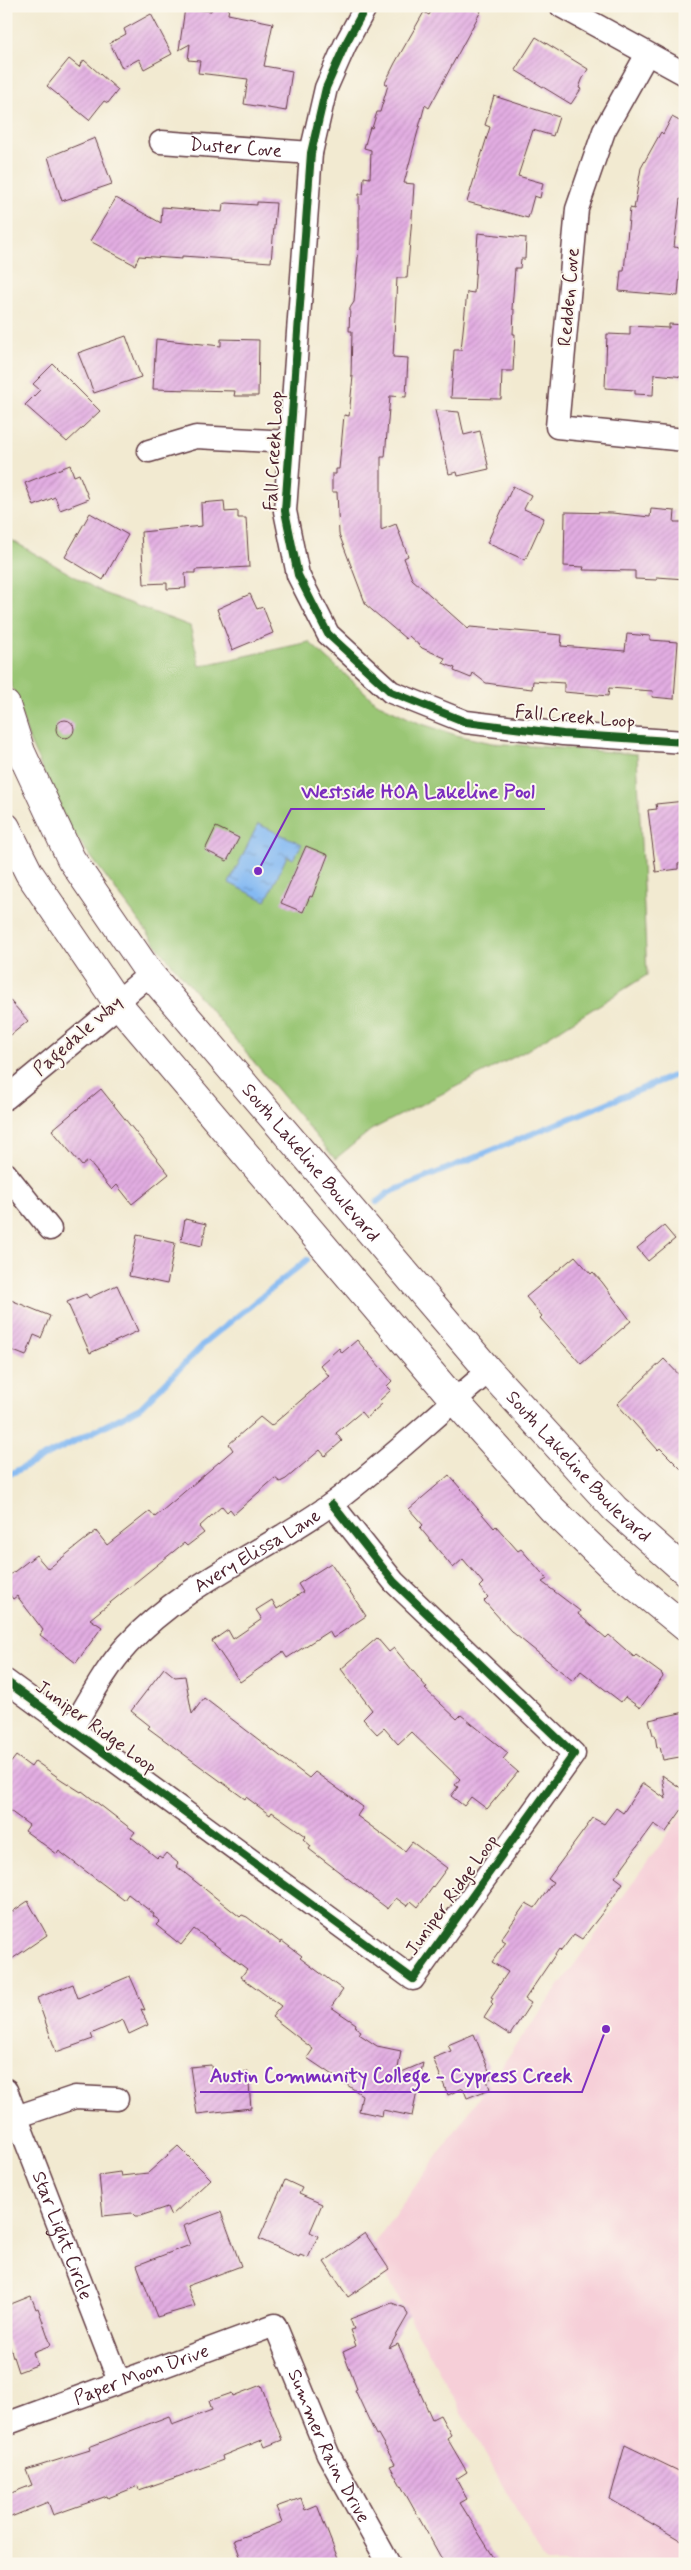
<svg xmlns="http://www.w3.org/2000/svg" width="691" height="2570" viewBox="0 0 691 2570" font-family="Mynerve,sans-serif">
	<style>
		.built { fill: #f6cfd8 }
		.park { fill: #9ac674; stroke: #727250 }
		.water { fill: url(#water-ripples); stroke: #676c8e }
		.lines { fill: none; stroke-linecap: round; stroke-linejoin: round }
		.stream { stroke: #84b9f2; stroke-width: 6 }
		.building { fill: url(#building-hatch) }
		.minor-casing { stroke: #633d44; stroke-width: 25 }
		.secondary-casing { stroke: #633d44; stroke-width: 30 }
		.minor { stroke: #fff; stroke-width: 22 }
		.secondary { stroke: #fff; stroke-width: 28 }
		.cycleway-casing { stroke: #fbf7ec; stroke-width: 11 }
		.cycleway { stroke: #1b5e20; stroke-width: 8 }
		.labels { text-anchor: middle; dominant-baseline: central; stroke-width: 4; stroke-linejoin: round; paint-order: stroke }
		.street-label { font-size: 19px; fill: #4a1f2b; stroke: #fbf7ec }
		.leader { fill: none; stroke: #7b2cbf; stroke-width: 2 }
		.callout-dot { fill: #7b2cbf; stroke: #fbf7ec; stroke-width: 2 }
		.callout-label { font-size: 20px; text-anchor: middle; font-weight: bold; fill: #7b2cbf; stroke: #fbf7ec; stroke-width: 4; stroke-linejoin: round; paint-order: stroke }
	</style>
	<defs>
		<pattern id="water-ripples" width="26" height="14" patternUnits="userSpaceOnUse" patternTransform="scale(1.25)"><rect width="26" height="14" fill="#84b9f2"/><path d="M2 4q2-2 4 0t4 0M15 11q2-2 4 0t4 0" fill="none" stroke="#6e96c4"/></pattern>
		<pattern id="building-hatch" width="6" height="6" patternUnits="userSpaceOnUse" patternTransform="scale(1.25)"><rect width="6" height="6" fill="#e2ade2"/><path d="M-1 1l2-2M0 6l6-6M5 7l2-2" fill="none" stroke="#c394c2"/></pattern>
	</defs>
	<rect width="100%" height="100%" fill="#fbf7ec"/>
	<filter id="ink" filterUnits="userSpaceOnUse"><feTurbulence type="fractalNoise" baseFrequency=".02" numOctaves="2"/><feDisplacementMap in="SourceGraphic" scale="10" xChannelSelector="R" yChannelSelector="G"/><feConvolveMatrix kernelMatrix="1 2 1 2 8 2 1 2 1" color-interpolation-filters="sRGB"/></filter>
	<filter id="wash" filterUnits="userSpaceOnUse"><feTurbulence type="fractalNoise" baseFrequency=".0096" numOctaves="4" result="noise"/><feDisplacementMap in="SourceGraphic" scale="20" xChannelSelector="R" yChannelSelector="G"/><feGaussianBlur stdDeviation="1.12" result="paint"/><feColorMatrix in="noise" values="0 0 0 0 0 0 0 0 0 0 0 0 0 0 0 0 0 1.4 0 .05"/><feComposite in="paint" operator="in"/></filter>
	<g filter="url(#wash)">
		<rect width="100%" height="100%" fill="#f2ead1"/>
		<polygon class="built" points="685,1810 685,2564 546,2564 371,2248"/>
		<polygon class="park" points="6,537 103,593 190,626 200,666 309,642 377,703 419,723 456,735 492,743 637,754 647,975 524,1052 371,1130 335,1159 162,952 68,826 30,742 6,669"/>
		<polygon class="water" points="258,824 302,844 293,859 287,856 266,901 229,883"/>
		<g class="lines">
			<g class="stream">
				<polyline points="377,1202 388,1193 685,1071"/>
				<polyline points="6,1476 140,1408 209,1339 307,1260"/>
			</g>
		</g>
		<g id="blocks">
			<g class="building">
				<polygon points="212,6 229,8 228,14 273,23 264,66 292,71 286,111 244,104 248,79 198,73 200,61 188,60 190,44 179,50 185,8 211,11"/>
				<polygon points="434,6 472,6 481,11 429,108 425,105 404,183 414,184 412,217 407,278 397,278 393,357 408,358 406,397 390,396 385,457 381,457 381,530 396,524 408,556 404,558 412,579 468,629 470,627 562,635 561,646 625,651 627,634 650,636 650,640 678,642 674,699 652,697 653,691 609,688 608,696 564,692 564,683 533,681 532,689 515,687 486,683 473,673 471,678 454,671 455,668 443,663 445,658 422,648 409,636 406,639 366,605 339,534 337,492 332,492 332,474 336,474 336,469 339,469 344,415 349,416 353,376 351,376 352,331 349,331 350,308 354,302 359,247 359,194 363,194 364,177 370,178 371,150 364,148 370,127 372,128 377,112 380,112 388,85 385,83 395,63 424,12 429,15"/>
				<polygon points="151,14 172,54 144,69 139,59 122,68 110,43 126,34 124,29"/>
				<polygon points="536,37 588,69 582,80 579,88 581,89 571,104 515,70"/>
				<polygon points="69,59 79,67 84,60 118,90 108,103 104,101 89,120 47,86"/>
				<polygon points="494,96 559,117 553,136 533,130 518,176 543,183 540,198 534,196 528,218 467,202 490,127 485,125"/>
				<polygon points="672,117 685,124 685,200 680,199 674,247 682,248 678,296 619,291 621,271 624,271 630,208 634,209 641,168 661,132 663,134"/>
				<polygon points="95,138 112,184 62,201 48,157"/>
				<polygon points="116,198 161,223 162,207 222,212 223,204 227,203 257,205 257,202 276,203 271,262 182,256 182,259 139,256 135,265 90,241"/>
				<polygon points="478,233 526,238 525,259 521,259 520,268 515,268 512,309 514,309 513,334 515,334 513,371 502,371 501,399 451,398 454,350 461,350 467,292 474,293"/>
				<polygon points="669,324 685,325 685,377 654,374 653,395 635,394 635,390 605,388 607,334 630,335 630,326 669,328"/>
				<polygon points="126,336 141,377 94,393 78,353"/>
				<polygon points="156,339 221,346 221,339 259,340 258,396 234,396 235,391 153,389"/>
				<polygon points="53,364 100,411 67,442 25,405 40,390 33,384"/>
				<polygon points="435,410 459,412 464,435 480,431 489,469 458,476 457,472 449,474"/>
				<polygon points="70,465 74,476 79,474 89,499 60,510 55,497 34,506 25,483"/>
				<polygon points="513,486 531,495 524,509 544,518 525,560 487,543"/>
				<polygon points="224,501 225,512 238,511 238,518 246,518 249,567 195,570 195,573 185,573 186,588 167,589 167,583 144,584 141,532 202,526 201,503"/>
				<polygon points="651,509 675,511 674,522 685,522 685,579 657,577 657,580 635,579 635,571 583,570 584,567 564,566 565,512 612,513 650,517"/>
				<polygon points="90,513 128,535 103,580 65,557"/>
				<polygon points="250,594 257,609 263,607 273,633 232,650 217,609"/>
				<circle cx="65" cy="729" r="9"/>
				<polygon points="685,801 685,863 678,864 678,869 656,872 648,810 657,809 656,804"/>
				<polygon points="216,827 239,838 227,861 205,850"/>
				<polygon points="306,846 328,855 312,897 310,896 303,912 281,903"/>
				<polygon points="6,996 28,1021 6,1039"/>
				<polygon points="101,1089 169,1174 132,1204 117,1185 112,1190 88,1161 82,1166 52,1130"/>
				<polygon points="185,1219 206,1224 202,1246 181,1241"/>
				<polygon points="664,1226 675,1239 648,1261 637,1248"/>
				<polygon points="137,1235 175,1243 167,1284 129,1276"/>
				<polygon points="575,1256 591,1274 593,1272 602,1282 631,1321 581,1364 540,1318 542,1316 526,1297"/>
				<polygon points="117,1285 138,1331 90,1353 67,1302 86,1294 89,1298"/>
				<polygon points="6,1298 50,1316 41,1338 34,1335 26,1356 6,1348"/>
				<polygon points="357,1340 392,1381 387,1386 391,1390 379,1401 382,1404 366,1418 361,1412 336,1433 342,1441 325,1456 320,1450 286,1479 280,1482 275,1478 234,1514 230,1509 227,1512 222,1506 199,1527 204,1533 187,1546 184,1543 90,1619 102,1627 76,1663 40,1635 43,1630 17,1596 13,1599 6,1590 6,1578 36,1555 48,1569 96,1531 107,1545 150,1511 155,1517 233,1450 229,1444 260,1417 271,1426 329,1376 320,1365 339,1348 342,1353"/>
				<polygon points="664,1359 685,1381 685,1473 660,1448 658,1450 617,1404"/>
				<polygon points="449,1475 494,1528 496,1526 518,1551 521,1549 547,1579 542,1582 580,1611 578,1614 606,1638 609,1635 634,1657 636,1655 662,1674 663,1677 640,1708 625,1697 621,1702 581,1671 573,1681 511,1631 484,1601 488,1597 479,1587 483,1583 463,1559 453,1568 440,1552 420,1528 423,1525 409,1509"/>
				<polygon points="331,1563 366,1616 333,1638 329,1631 287,1658 283,1652 240,1682 212,1641 228,1630 233,1639 262,1619 256,1610 272,1600 277,1609 303,1592 298,1584"/>
				<polygon points="377,1638 389,1652 394,1648 427,1688 425,1689 457,1719 461,1715 508,1753 503,1759 518,1772 487,1809 471,1797 464,1806 451,1796 458,1787 455,1785 460,1779 411,1732 398,1744 384,1728 377,1734 363,1719 372,1710 341,1669"/>
				<polygon points="164,1668 175,1677 185,1676 192,1714 204,1698 309,1778 315,1772 363,1807 357,1816 405,1851 412,1842 447,1868 418,1907 411,1901 407,1906 396,1898 388,1909 309,1849 311,1846 303,1839 306,1836 272,1812 270,1815 246,1797 245,1799 148,1728 150,1726 131,1711"/>
				<polygon points="685,1712 685,1756 663,1760 660,1747 657,1748 655,1735 653,1735 649,1720"/>
				<polygon points="16,1756 31,1767 35,1761 62,1780 81,1792 82,1791 135,1832 131,1837 157,1858 159,1856 162,1858 166,1853 178,1863 176,1866 240,1917 242,1915 247,1917 281,1943 282,1941 302,1956 300,1958 343,1990 331,2007 356,2024 355,2027 361,2031 359,2034 377,2046 401,2051 397,2074 423,2063 412,2116 383,2110 382,2116 359,2111 362,2095 307,2058 313,2049 272,2017 281,2006 241,1977 247,1969 194,1929 181,1945 156,1925 160,1921 153,1916 154,1914 128,1894 124,1900 59,1851 57,1854 25,1831 29,1825 6,1808 6,1769"/>
				<polygon points="662,1775 685,1791 685,1805 666,1832 654,1824 615,1877 623,1883 603,1912 582,1939 574,1934 561,1951 559,1949 525,1999 531,2003 510,2035 484,2018 493,2004 491,2002 493,1998 491,1997 508,1972 492,1962 506,1942 501,1939 526,1903 535,1908 553,1882 548,1879 593,1818 604,1824 616,1808 623,1813 642,1784 645,1784 666,1799"/>
				<polygon points="28,1901 47,1935 6,1963 6,1916"/>
				<polygon points="130,1976 145,2010 141,2009 148,2025 129,2034 123,2020 91,2034 93,2039 56,2052 37,1998 73,1984 78,1998"/>
				<polygon points="474,2034 492,2078 487,2080 490,2089 467,2098 463,2088 448,2095 433,2058 451,2051 448,2045"/>
				<polygon points="211,2065 212,2076 248,2072 251,2108 197,2114 190,2067"/>
				<polygon points="178,2146 211,2179 171,2216 167,2207 140,2216 135,2216 132,2213 103,2216 99,2175 120,2172 121,2176 148,2173"/>
				<polygon points="285,2180 302,2188 299,2194 322,2204 310,2232 318,2236 308,2258 300,2255 299,2257 259,2239"/>
				<polygon points="221,2212 241,2266 187,2286 195,2306 157,2317 137,2265 190,2245 183,2226"/>
				<polygon points="365,2233 389,2269 348,2297 324,2262"/>
				<polygon points="31,2296 36,2309 38,2308 51,2345 33,2352 37,2365 18,2372 6,2335 6,2306"/>
				<polygon points="392,2303 405,2308 408,2315 389,2348 398,2344 432,2419 440,2415 451,2435 447,2438 467,2472 456,2479 467,2499 460,2503 498,2564 454,2564 451,2559 444,2563 390,2466 395,2464 378,2434 376,2435 355,2390 357,2389 343,2352 356,2346 350,2330 354,2329 350,2319"/>
				<polygon points="261,2385 282,2440 265,2447 262,2440 222,2456 223,2460 180,2476 139,2490 138,2486 108,2498 107,2496 53,2515 48,2502 6,2519 6,2495 32,2485 26,2470 90,2450 89,2447 169,2416 172,2425 212,2410 209,2401 232,2393 233,2396"/>
				<polygon points="625,2445 685,2474 685,2543 610,2499"/>
				<polygon points="301,2498 305,2510 317,2505 340,2564 243,2564 234,2540 282,2522 276,2507"/>
			</g>
		</g>
	</g>
	<g filter="url(#ink)">
		<use href="#blocks" fill-opacity="0" stroke="#633d44" stroke-width="1"/>
		<g class="lines">
			<g class="minor-casing">
				<g id="minor">
					<polyline points="366,6 345,45 326,88 311,153 285,511 298,575 328,634 391,692 466,722 563,734 685,742"/>
					<polyline points="561,6 685,74"/>
					<polyline points="647,54 604,131 577,209 557,427 685,440"/>
					<path id="s1" d="M161,142L311,153"/>
					<polyline points="149,451 196,437 289,442"/>
					<polyline points="6,1098 119,1005 118,1001 150,974"/>
					<polyline points="6,1174 50,1229"/>
					<polyline points="6,1681 413,1979 574,1754 394,1582 332,1504"/>
					<path id="s2" d="M72,1729C89,1701 105,1669 128,1644C184,1583 267,1551 333,1503C388,1462 437,1414 489,1371"/>
					<path id="s3" d="M6,2090L119,2381"/>
					<polyline points="16,2117 75,2097 117,2099"/>
					<path id="s4" d="M6,2424L275,2325L328,2454L389,2564"/>
				</g>
			</g>
			<g class="secondary-casing">
				<g id="secondary">
					<path id="s5" d="M6,705L21,752L71,859L150,974L489,1371L615,1509L685,1571"/>
					<polyline points="6,827 29,873 119,1005 454,1400 552,1509 613,1568 685,1627"/>
				</g>
			</g>
			<use href="#minor" class="minor"/>
			<use href="#secondary" class="secondary"/>
			<g class="cycleway-casing">
				<g id="cycleway">
					<polyline points="366,6 345,45 326,88 311,153 285,511 298,575 328,634 391,692 466,722 563,734 685,742"/>
					<polyline points="6,1681 413,1979 574,1754 394,1582 332,1504"/>
				</g>
			</g>
			<use href="#cycleway" class="cycleway"/>
		</g>
	</g>
	<g class="labels">
		<g class="street-label">
			<text stroke="none"><textPath href="#s1" startOffset="75">Duster Cove</textPath></text>
			<text transform="translate(569 297) rotate(-85)">Redden Cove</text>
			<text transform="translate(274 451) rotate(-87)">Fall Creek Loop</text>
			<text transform="translate(575 717) rotate(5)">Fall Creek Loop</text>
			<text transform="translate(78 1036) rotate(-41)">Pagedale Way</text>
			<text stroke="none"><textPath href="#s5" startOffset="555">South Lakeline Boulevard</textPath></text>
			<text stroke="none"><textPath href="#s5" startOffset="960">South Lakeline Boulevard</textPath></text>
			<text stroke="none"><textPath href="#s2" startOffset="262">Avery Elissa Lane</textPath></text>
			<text transform="translate(96 1727) rotate(36)">Juniper Ridge Loop</text>
			<text transform="translate(452 1895) rotate(-54)">Juniper Ridge Loop</text>
			<text stroke="none"><textPath href="#s3" startOffset="156">Star Light Circle</textPath></text>
			<text stroke="none"><textPath href="#s4" startOffset="144">Paper Moon Drive</textPath></text>
			<text stroke="none"><textPath href="#s4" startOffset="419">Summer Rain Drive</textPath></text>
		</g>
	</g>
	<path class="leader" d="M258 871L291 809H545M606 2029L582 2092H200"/>
	<g class="callout-dot">
		<circle cx="258" cy="871" r="5"/>
		<circle cx="606" cy="2029" r="5"/>
	</g>
	<g class="callout-label">
		<text x="418" y="798">Westside HOA Lakeline Pool</text>
		<text x="391" y="2082">Austin Community College - Cypress Creek</text>
	</g>
	<rect width="691" height="2570" fill="none" stroke="#fbf7ec" stroke-width="25"/>
</svg>
